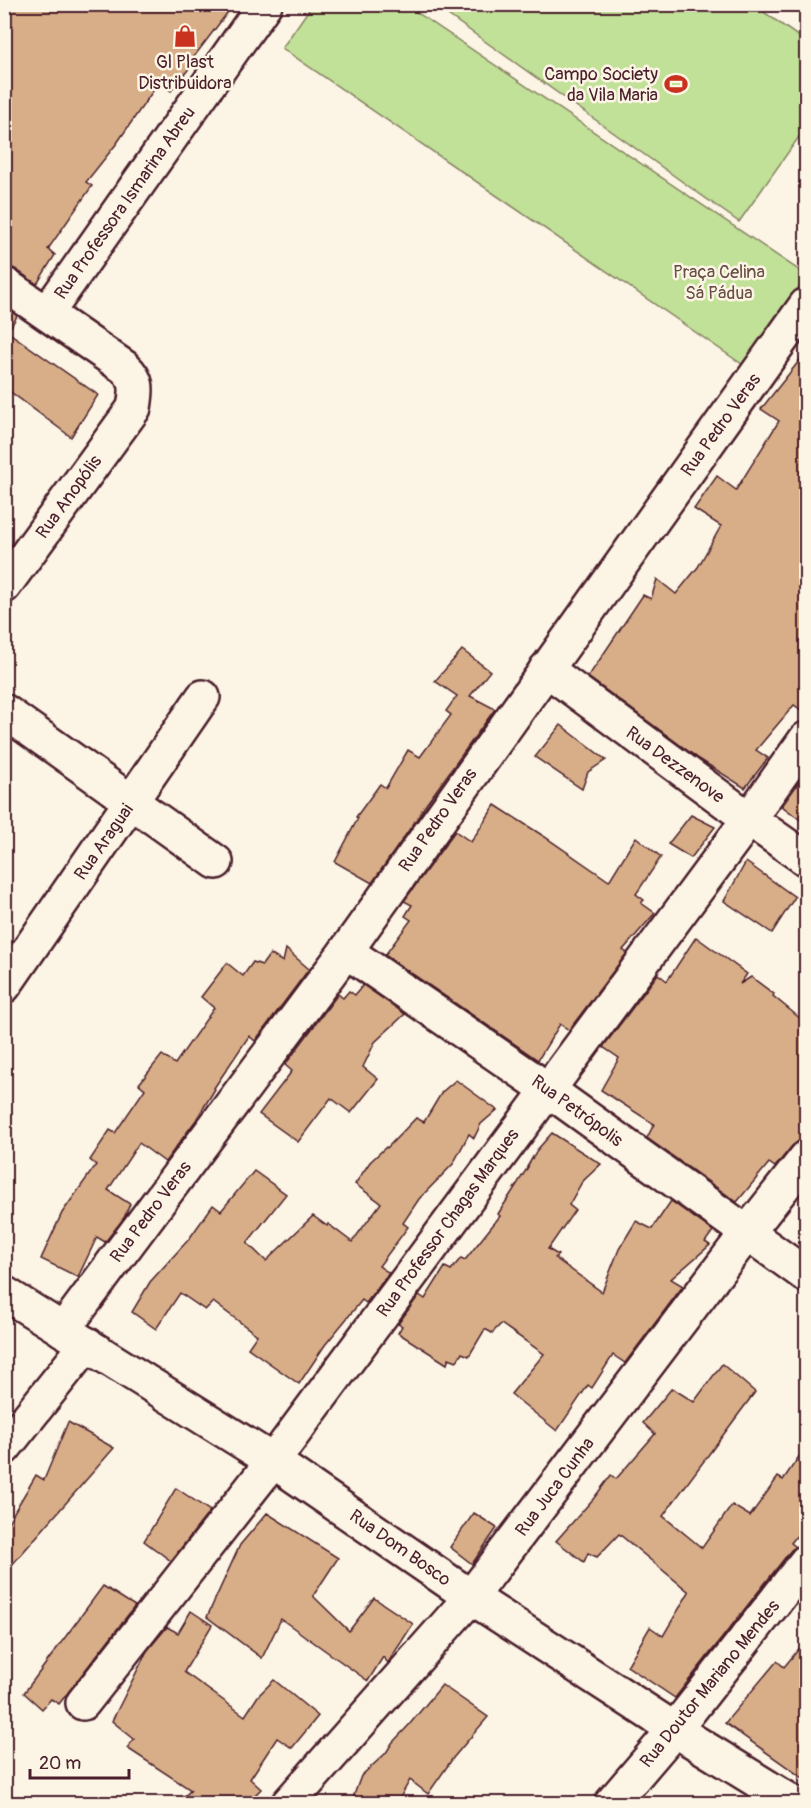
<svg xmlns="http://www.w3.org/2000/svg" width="811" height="1808" viewBox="0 0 811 1808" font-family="Pangolin,sans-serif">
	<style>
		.green { fill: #c1e098; stroke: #868062; stroke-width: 1.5 }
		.building { fill: #d7ae88; stroke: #4a1f2b; stroke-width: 1.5 }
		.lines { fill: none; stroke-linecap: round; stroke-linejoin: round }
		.minor-casing { stroke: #4a1f2b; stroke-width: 38 }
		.minor { stroke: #fcf5e5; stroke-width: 33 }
		.labels { text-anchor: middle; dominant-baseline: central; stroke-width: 5; stroke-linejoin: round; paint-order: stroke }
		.poi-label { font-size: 18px; fill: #4a1f2b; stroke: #fcf5e5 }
		.street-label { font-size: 18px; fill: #4a1f2b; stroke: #fcf5e5 }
		.park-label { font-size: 18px; fill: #684f46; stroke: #fcf5e5 }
	</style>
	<rect width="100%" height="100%" fill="#fcf5e5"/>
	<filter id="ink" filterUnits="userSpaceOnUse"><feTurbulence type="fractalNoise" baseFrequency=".0167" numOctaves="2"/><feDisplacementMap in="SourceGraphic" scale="12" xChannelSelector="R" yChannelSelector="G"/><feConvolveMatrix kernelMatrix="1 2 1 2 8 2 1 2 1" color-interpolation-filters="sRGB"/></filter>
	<g filter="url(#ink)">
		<g class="green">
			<polygon points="312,5 406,5 806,275 806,278 749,369 282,48"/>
			<polygon points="434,5 754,5 806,42 806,127 739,222"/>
		</g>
		<g class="building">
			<polygon points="4,4 234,4 193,58 196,60 171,91 159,82 117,143 86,182 92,186 48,249 55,255 37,284 15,269 4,265"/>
			<polygon points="4,307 17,316 8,332 98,395 71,437 4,387"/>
			<polygon points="807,351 807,714 794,705 756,750 768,758 745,788 699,759 588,677 643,595 651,599 657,579 676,594 698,567 721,526 694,509 717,476 736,490 779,421 761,409"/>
			<polygon points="462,650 490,671 470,696 495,709 422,810 423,810 372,883 335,862 358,818 356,817 380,784 386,788 408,750 420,757 451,715 446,711 457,696 435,681"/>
			<polygon points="561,725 606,760 588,772 582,789 535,757"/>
			<polygon points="807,771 807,825 782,806"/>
			<polygon points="495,805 545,837 609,881 636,837 661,857 636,894 644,900 641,903 655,913 623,950 627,953 569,1030 560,1024 538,1060 385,955 411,920 405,916 412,905 404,901 455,831 471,842"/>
			<polygon points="691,815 715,827 691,858 668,844"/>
			<polygon points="746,862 795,897 772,933 724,901"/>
			<polygon points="696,937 747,974 740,984 751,977 774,994 773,996 807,1024 807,1137 804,1140 799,1141 792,1146 775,1167 769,1163 737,1202 647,1138 654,1124 601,1090 619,1058 603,1047 658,974 667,981"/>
			<polygon points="286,949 309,969 255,1041 249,1036 214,1088 215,1089 196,1120 165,1162 139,1143 108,1190 130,1204 124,1218 105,1242 97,1237 78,1277 41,1259 62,1213 96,1165 90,1160 110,1130 115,1133 145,1089 139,1084 162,1055 175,1064 214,1008 201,997 227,963 243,976 253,962 262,965 270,954 283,962"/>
			<polygon points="363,985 405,1014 375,1042 363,1067 378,1079 351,1113 331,1098 298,1142 259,1114 292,1071 285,1065 338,994 343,998 349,991 355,995"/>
			<polygon points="456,1080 497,1110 481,1124 474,1138 469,1134 453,1164 419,1199 403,1223 408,1227 379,1266 389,1273 366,1303 362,1300 325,1345 299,1384 248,1348 257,1335 213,1302 205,1310 180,1293 156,1329 132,1312 150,1282 189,1239 213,1205 221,1211 254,1171 286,1194 247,1243 266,1261 313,1216 327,1226 328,1224 352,1242 381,1203 355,1184 370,1162 386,1147 387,1148 416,1118 424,1122 442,1092"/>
			<polygon points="552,1133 601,1164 582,1182 569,1205 575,1210 548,1249 558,1255 555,1258 602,1292 619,1249 636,1221 652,1229 671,1201 713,1231 705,1242 710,1245 671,1279 683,1286 625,1363 613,1355 592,1388 588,1385 557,1431 511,1394 544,1354 501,1324 492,1333 485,1329 469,1356 462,1353 457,1361 449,1358 447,1364 398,1333 402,1326 398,1324 419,1295 425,1299 445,1267 451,1270 461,1258 465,1260 500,1216 498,1214 528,1167 527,1167 537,1150"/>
			<polygon points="722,1364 755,1392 663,1516 702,1548 732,1505 750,1516 778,1477 783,1480 807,1445 807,1523 791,1543 796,1547 791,1550 675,1698 627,1666 650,1627 663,1636 689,1592 619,1534 597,1557 588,1553 584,1562 556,1541 594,1498 611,1475 616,1479 655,1434 643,1423 672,1388 694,1402"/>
			<polygon points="68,1422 114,1448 4,1574 4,1529 36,1475 44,1480"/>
			<polygon points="176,1488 210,1511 171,1561 144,1541"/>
			<polygon points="267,1513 338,1558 313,1596 349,1631 374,1598 413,1624 389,1661 388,1663 383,1657 368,1681 281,1619 262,1658 207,1617 240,1545"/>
			<polygon points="474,1513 497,1528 472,1564 450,1547"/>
			<polygon points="103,1586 135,1606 59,1704 51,1699 42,1709 24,1693"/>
			<polygon points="191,1611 212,1625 184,1672 245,1716 258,1696 274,1680 318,1716 292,1748 277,1738 250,1779 261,1789 247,1803 177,1803 191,1790 127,1748 134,1739 112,1721 147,1651 167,1627 178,1633"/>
			<polygon points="807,1639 807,1781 725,1723 777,1661 784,1667"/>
			<polygon points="442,1685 488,1717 453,1758 428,1794 410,1780 397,1803 351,1803 361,1776 386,1753 392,1743 409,1725"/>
		</g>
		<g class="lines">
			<g class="minor-casing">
				<g id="minor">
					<path d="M4,284L124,367C139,381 137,389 134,408L4,586"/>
					<polyline points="47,313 265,4"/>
					<polyline points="546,669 749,819 806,859"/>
					<polyline points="4,711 216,862"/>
					<polyline points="346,951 547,1089 806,1275"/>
					<polyline points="4,986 203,697"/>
					<polyline points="4,1293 273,1461 471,1597 688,1738 795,1804"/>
					<polyline points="63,1330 346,951 806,305"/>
					<polyline points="4,1448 87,1344"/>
					<polyline points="83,1703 273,1461 749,819 806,739"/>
					<polyline points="288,1804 471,1597 747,1233 806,1158"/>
					<polyline points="611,1804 675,1729 806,1562"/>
				</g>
			</g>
			<use href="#minor" class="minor"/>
		</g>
	</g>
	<defs>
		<g id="shop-bare" transform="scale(1.8)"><path d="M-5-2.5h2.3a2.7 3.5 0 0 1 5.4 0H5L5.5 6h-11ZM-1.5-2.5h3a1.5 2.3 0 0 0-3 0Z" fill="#c8321e" stroke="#fcf5e5" stroke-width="2.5" paint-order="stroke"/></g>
		<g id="stadium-bare" transform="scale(1.8)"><path d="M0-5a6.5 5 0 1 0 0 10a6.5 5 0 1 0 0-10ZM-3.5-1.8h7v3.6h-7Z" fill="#c8321e" stroke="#fcf5e5" stroke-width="2.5" paint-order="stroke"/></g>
	</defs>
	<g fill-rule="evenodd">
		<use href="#shop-bare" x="185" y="36"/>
		<use href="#stadium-bare" x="676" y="84"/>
	</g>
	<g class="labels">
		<g class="poi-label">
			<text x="185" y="62">Gl Plast<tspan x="185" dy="21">Distribuidora</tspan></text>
			<text x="658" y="74" text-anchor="end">Campo Society<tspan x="658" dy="21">da Vila Maria</tspan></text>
		</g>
		<g class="street-label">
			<text transform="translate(125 203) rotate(-55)">Rua Professora Ismarina Abreu</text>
			<text transform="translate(721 425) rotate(-54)">Rua Pedro Veras</text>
			<text transform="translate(69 497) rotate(-54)">Rua Anopólis</text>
			<text transform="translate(675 765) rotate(36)">Rua Dezzenove</text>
			<text transform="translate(438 820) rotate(-55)">Rua Pedro Veras</text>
			<text transform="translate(104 842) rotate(-55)">Rua Araguai</text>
			<text transform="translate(577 1111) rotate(36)">Rua Petrópolis</text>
			<text transform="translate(151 1212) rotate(-53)">Rua Pedro Veras</text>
			<text transform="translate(448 1223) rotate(-54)">Rua Professor Chagas Marques</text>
			<text transform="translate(555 1487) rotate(-53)">Rua Juca Cunha</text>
			<text transform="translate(400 1548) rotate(35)">Rua Dom Bosco</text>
			<text transform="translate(710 1684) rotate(-51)">Rua Doutor Mariano Mendes</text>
		</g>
		<g class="park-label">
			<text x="719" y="272">Praça Celina<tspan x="719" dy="21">Sá Pádua</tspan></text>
		</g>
	</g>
	<rect width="811" height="1808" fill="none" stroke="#fcf5e5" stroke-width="24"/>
	<rect x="12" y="12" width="787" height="1784" fill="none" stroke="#4a1f2b" stroke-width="2" filter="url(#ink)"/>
	<path d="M30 1769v9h99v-9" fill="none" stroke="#4a1f2b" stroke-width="3"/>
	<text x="39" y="1769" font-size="18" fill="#4a1f2b" stroke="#fcf5e5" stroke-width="4.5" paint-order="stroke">20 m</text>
</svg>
